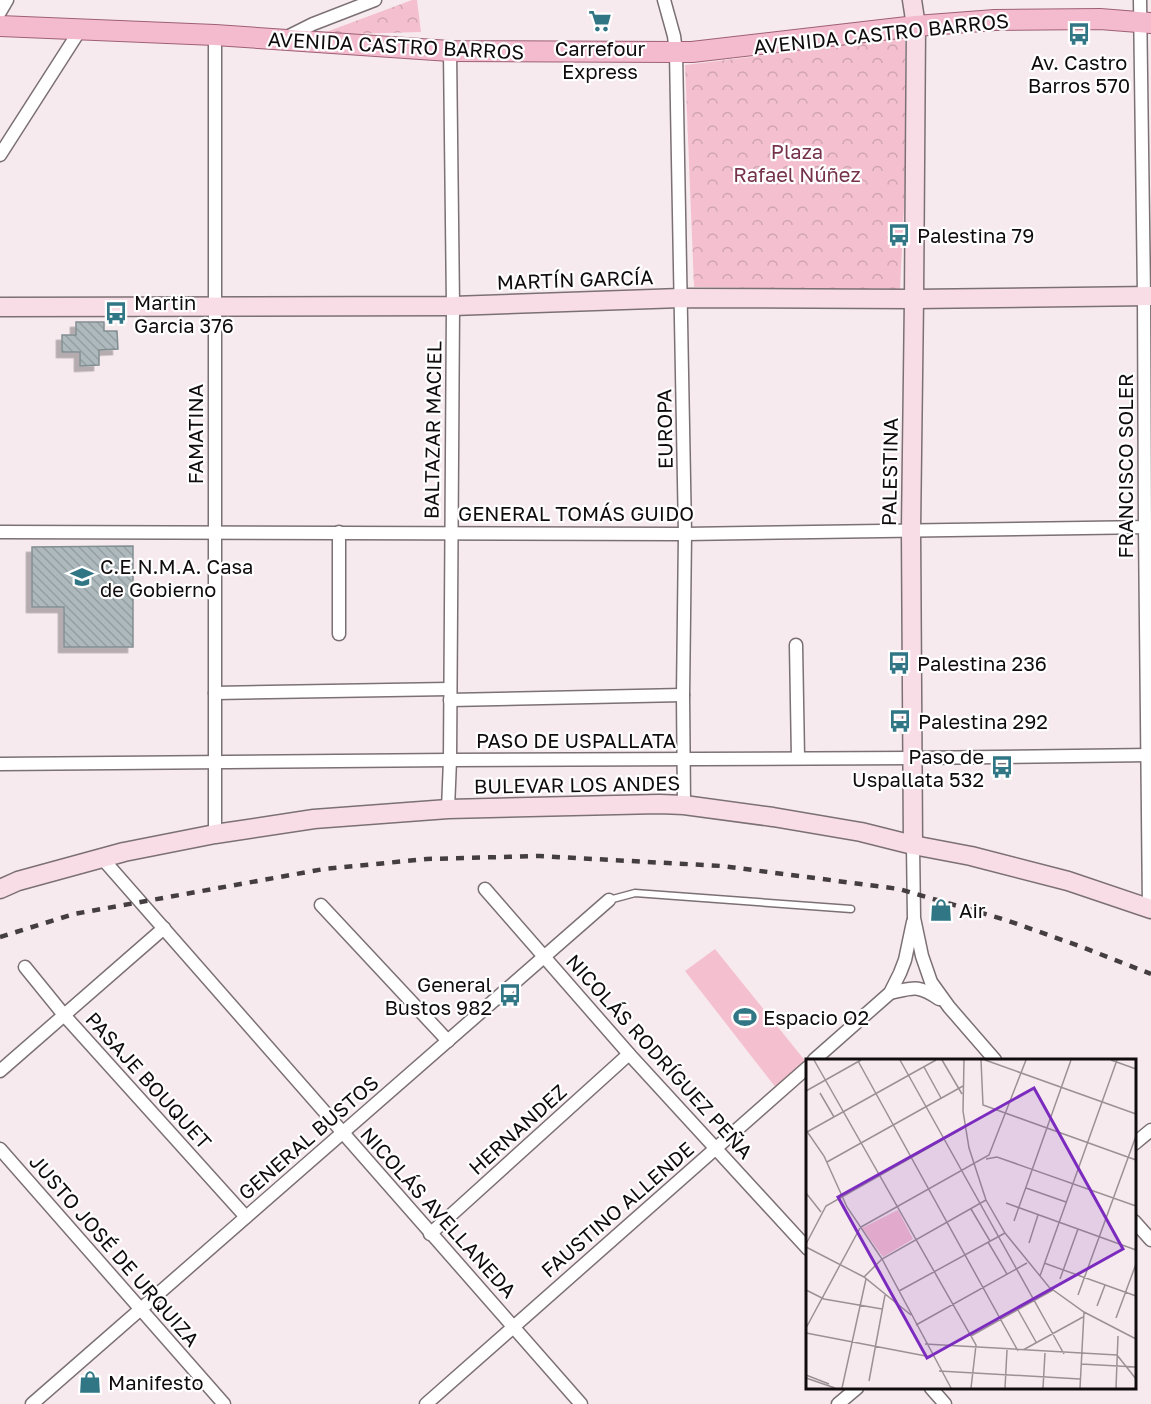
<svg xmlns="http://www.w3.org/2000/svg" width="1151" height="1404" viewBox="0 0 1151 1404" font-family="'Golos Text',sans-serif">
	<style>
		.park { fill: url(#park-crowns) }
		.pitch { fill: #f4c0cf }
		.building { fill: url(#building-back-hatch); stroke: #828e91; stroke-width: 1.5; filter: url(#shadow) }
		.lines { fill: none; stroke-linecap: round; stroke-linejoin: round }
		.lane-casing { stroke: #7b7073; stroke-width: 9 }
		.street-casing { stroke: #7b7073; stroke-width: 15 }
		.secondary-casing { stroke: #7b7073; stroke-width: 21 }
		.primary-casing { stroke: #9e6074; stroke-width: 22 }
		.lane { stroke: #fff; stroke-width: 6 }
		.street { stroke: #fff; stroke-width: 12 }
		.secondary { stroke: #f9dde6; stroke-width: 18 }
		.primary { stroke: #f3bbcd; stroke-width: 20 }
		.rail { stroke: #443e40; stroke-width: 4.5; stroke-dasharray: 8 8; stroke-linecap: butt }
		.labels { text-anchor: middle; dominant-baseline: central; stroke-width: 4.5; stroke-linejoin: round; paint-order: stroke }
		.street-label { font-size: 20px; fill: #100c0d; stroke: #fff }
		.poi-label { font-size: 20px; fill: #100c0d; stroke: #fff; text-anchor: start }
		.park-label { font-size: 20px; fill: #76324b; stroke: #fff }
		.inset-road { fill: none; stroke: #9b9194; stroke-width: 1.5 }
		.view { fill: #7b2cbf; fill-opacity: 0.15; stroke: #7b2cbf; stroke-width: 3 }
		.inset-edge { fill: none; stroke: #100c0d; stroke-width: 3 }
	</style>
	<defs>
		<pattern id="park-crowns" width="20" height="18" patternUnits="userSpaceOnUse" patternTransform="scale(1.5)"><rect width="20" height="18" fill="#f4c0cf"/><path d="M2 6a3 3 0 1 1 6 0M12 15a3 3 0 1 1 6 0" fill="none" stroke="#d0a4b1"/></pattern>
		<pattern id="building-back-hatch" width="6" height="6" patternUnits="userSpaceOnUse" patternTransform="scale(1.5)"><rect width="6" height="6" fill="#adb9bd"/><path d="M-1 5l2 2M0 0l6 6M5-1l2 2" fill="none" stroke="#949ea1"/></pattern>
		<filter id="shadow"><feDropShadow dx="-5.5" dy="5.5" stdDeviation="0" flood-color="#0004"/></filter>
	</defs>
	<rect width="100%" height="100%" fill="#f7eaee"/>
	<g class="park">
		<polygon points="412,0 417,0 421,32 318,35"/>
		<polygon points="905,38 905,186 900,291 694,287 685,65"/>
	</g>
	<polygon class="pitch" points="715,949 807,1063 780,1093 685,971"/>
	<g class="building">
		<polygon points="76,322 104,322 104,331 117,331 118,349 99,350 99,365 80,366 80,352 62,352 62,335 76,335"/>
		<polygon points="133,546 133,647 64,647 64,607 32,607 32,547"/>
	</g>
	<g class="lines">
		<g class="lane-casing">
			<polyline id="lane" points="609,900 635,893 851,909"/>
		</g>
		<g class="street-casing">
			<g id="street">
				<polyline points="664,0 674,36 676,52 685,534 683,695 684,805"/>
				<polyline points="1140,0 1144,296 1145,527 1149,909"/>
				<polyline points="0,12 7,0"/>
				<polyline points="285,38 313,24 375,0"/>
				<polyline points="0,155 80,30"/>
				<polyline points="0,532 685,534 1151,527"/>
				<polyline points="339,634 339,532"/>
				<polyline points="796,645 798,758"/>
				<polyline points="215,693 449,689"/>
				<polyline points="450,700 683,695"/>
				<polyline points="0,764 450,760 913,758 1151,755"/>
				<polyline points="448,809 450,760 453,306 450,51"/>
				<polyline points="215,834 215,35"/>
				<polyline points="913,845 914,918 922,956 931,982 949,1007 995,1060"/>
				<polyline points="101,857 581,1404"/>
				<polyline points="485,889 629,1054 808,1249"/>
				<polyline points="321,905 448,1041"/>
				<polyline points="25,967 64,1015 246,1217"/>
				<path d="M890,993C913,988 918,984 939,999"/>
				<polyline points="814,1060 890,993 900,973 905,960 913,922"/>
				<polyline points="0,1071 164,928"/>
				<polyline points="1134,1144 1151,1130"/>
				<polyline points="0,1149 224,1404"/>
				<polyline points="1134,1221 1151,1240"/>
				<polyline points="430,1234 629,1054"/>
				<polyline points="931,1388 945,1404"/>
				<polyline points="32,1404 609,900"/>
				<polyline points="426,1404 808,1067"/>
				<polyline points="838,1404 857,1388"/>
			</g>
		</g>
		<g class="secondary-casing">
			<g id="secondary">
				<polyline points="912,0 916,26 914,299 911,530 913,845"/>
				<polyline points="0,307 453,306 681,298 914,299 1151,296"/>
				<polyline points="0,889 18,881 124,852 215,834 314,819 448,809 659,804 684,805 773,817 861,832 913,845 971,856 1068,881 1151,909"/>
			</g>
		</g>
		<g class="primary-casing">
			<polyline id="primary" points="0,26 215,35 450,51 676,52 692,52 916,26 995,20 1100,19 1151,23"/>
		</g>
		<use href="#lane" class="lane"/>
		<use href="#street" class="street"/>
		<use href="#secondary" class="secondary"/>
		<use href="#primary" class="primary"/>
		<polyline class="rail" points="0,937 74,914 324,869 427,859 539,856 722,866 899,889 1006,920 1082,947 1151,974"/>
	</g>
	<defs>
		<g id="supermarket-bare" transform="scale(1.8)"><path d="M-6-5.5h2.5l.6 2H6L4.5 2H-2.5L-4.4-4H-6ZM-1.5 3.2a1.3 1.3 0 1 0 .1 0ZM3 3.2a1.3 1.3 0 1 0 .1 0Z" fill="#317685" stroke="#fff" stroke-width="2.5" paint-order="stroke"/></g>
		<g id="bus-bare" transform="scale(1.8)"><path d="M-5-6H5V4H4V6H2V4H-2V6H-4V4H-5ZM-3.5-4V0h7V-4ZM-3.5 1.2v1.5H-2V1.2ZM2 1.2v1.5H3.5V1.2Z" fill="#317685" stroke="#fff" stroke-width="2.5" paint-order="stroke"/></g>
		<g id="school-bare" transform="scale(1.8)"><path d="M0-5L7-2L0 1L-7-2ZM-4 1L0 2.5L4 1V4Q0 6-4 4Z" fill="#317685" stroke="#fff" stroke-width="2.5" paint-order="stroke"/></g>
		<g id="shop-bare" transform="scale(1.8)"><path d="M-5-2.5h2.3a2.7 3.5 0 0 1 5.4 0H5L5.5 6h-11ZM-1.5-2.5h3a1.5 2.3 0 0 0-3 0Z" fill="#317685" stroke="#fff" stroke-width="2.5" paint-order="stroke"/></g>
		<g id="stadium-bare" transform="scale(1.8)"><path d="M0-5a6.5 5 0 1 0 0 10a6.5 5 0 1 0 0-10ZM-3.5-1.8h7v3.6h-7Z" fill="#317685" stroke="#fff" stroke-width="2.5" paint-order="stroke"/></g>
	</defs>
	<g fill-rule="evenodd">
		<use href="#supermarket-bare" x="600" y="21"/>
		<use href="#bus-bare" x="1079" y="34"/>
		<use href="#bus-bare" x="899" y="235"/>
		<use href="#bus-bare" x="116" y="313"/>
		<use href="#school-bare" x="82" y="577"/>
		<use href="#bus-bare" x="899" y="663"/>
		<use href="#bus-bare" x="900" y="721"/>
		<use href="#bus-bare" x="1002" y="767"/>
		<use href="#shop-bare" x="941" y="910"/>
		<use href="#bus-bare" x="510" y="995"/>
		<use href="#stadium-bare" x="745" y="1017"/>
		<use href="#shop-bare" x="90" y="1382"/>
	</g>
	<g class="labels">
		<g class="street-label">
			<text transform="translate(881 33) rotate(-6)">AVENIDA CASTRO BARROS</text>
			<text transform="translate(396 45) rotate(3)">AVENIDA CASTRO BARROS</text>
			<text transform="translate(575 279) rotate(-2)">MARTÍN GARCÍA</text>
			<text transform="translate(664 429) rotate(-91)">EUROPA</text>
			<text transform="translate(432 430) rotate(-89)">BALTAZAR MACIEL</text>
			<text transform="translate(195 434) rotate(-90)">FAMATINA</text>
			<text transform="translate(1125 466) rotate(-90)">FRANCISCO SOLER</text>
			<text transform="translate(889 472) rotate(-89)">PALESTINA</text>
			<text x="576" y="513">GENERAL TOMÁS GUIDO</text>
			<text x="576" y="740">PASO DE USPALLATA</text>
			<text transform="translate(577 784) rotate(-1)">BULEVAR LOS ANDES</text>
			<text transform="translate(660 1056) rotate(48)">NICOLÁS RODRÍGUEZ PEÑA</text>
			<text transform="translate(149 1080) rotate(48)">PASAJE BOUQUET</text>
			<text transform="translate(517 1129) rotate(-42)">HERNANDEZ</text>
			<text transform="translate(308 1137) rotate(-41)">GENERAL BUSTOS</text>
			<text transform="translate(617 1209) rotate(-41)">FAUSTINO ALLENDE</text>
			<text transform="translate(439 1212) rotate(48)">NICOLÁS AVELLANEDA</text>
			<text transform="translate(115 1250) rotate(49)">JUSTO JOSÉ DE URQUIZA</text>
		</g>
		<g class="poi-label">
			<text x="600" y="48" text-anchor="middle">Carrefour<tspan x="600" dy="23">Express</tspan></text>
			<text x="1079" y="62" text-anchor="middle">Av. Castro<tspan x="1079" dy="23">Barros 570</tspan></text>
			<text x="917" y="235">Palestina 79</text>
			<text x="134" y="302">Martin<tspan x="134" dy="23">Garcia 376</tspan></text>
			<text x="100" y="566">C.E.N.M.A. Casa<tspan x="100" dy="23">de Gobierno</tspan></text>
			<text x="917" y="663">Palestina 236</text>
			<text x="918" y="721">Palestina 292</text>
			<text x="984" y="756" text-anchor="end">Paso de<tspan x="984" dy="23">Uspallata 532</tspan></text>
			<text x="959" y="910">Air</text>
			<text x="492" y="984" text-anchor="end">General<tspan x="492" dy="23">Bustos 982</tspan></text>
			<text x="763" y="1017">Espacio O2</text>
			<text x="108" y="1382">Manifesto</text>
		</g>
		<g class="park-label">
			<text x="797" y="151">Plaza<tspan x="797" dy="23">Rafael Núñez</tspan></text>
		</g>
	</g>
	<g transform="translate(806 1059)">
		<rect width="330" height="330" fill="#f7eaee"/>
		<path d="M92,151L107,180L77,198L56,169Z" fill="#f4c0cf"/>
		<path class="inset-road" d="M8,1L170,286L165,329M94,1L258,295M136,1L156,35M158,1L157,52L163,89L180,141L199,174L243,228L278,253L330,280M175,1L177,46L330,101M179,1L330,55M305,1L330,10M52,2L212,292M118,8L135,39M0,32L55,1M14,34L28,58M0,71L18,97L41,148L76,200L145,329M1,73L130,1M180,100L191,98L330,147M21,103L157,27M220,129L260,143M0,134L15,153M200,144L330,191M165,150L184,182M208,162L265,1M55,168L183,96L220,1M182,183L201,215M223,184L232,156M0,185L20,147L159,68M0,188L58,218L105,256M238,204L330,237M234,217L311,1M58,218L76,200L180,141M254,220L272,170M0,231L18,240L76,250M93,232L199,174M272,236L330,77M291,247L299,226M212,251L230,283M310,259L330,205M110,266L221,204M0,269L54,169M0,274L125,298M165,277L247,231M119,285L311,296M217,291L277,258M311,296L330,320M275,305L330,308M133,312L274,320M0,316L23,325M0,319L29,329M63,322L79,236M36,329L60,220M199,329L201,291M237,329L239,294M274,329L278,253M310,329L312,277"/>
		<path class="view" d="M228,29L317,190L121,299L32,138Z"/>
		<rect width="330" height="330" class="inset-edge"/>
	</g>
</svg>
